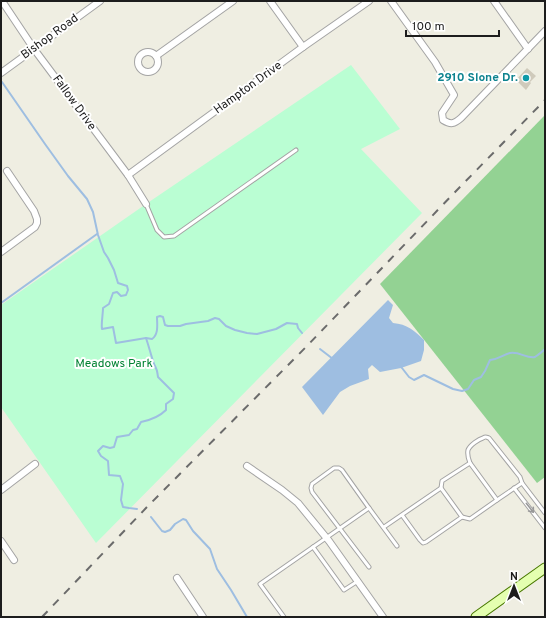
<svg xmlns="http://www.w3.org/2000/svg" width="546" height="618" viewBox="0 0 546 618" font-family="Overpass,sans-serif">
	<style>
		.forest { fill: #93d293 }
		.park { fill: #bafed3 }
		.water { fill: #9ebee1 }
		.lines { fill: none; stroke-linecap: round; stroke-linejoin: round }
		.stream { stroke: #9ebee1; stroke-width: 2 }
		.building { fill: #cfcabb }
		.lane-casing { stroke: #a4a4a4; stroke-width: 5 }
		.street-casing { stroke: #a4a4a4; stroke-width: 8 }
		.secondary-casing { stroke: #487800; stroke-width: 11 }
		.lane { stroke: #fff; stroke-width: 3 }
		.street { stroke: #fff; stroke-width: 6 }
		.secondary { stroke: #e4ffb0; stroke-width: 9 }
		.rail { stroke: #6b6b6b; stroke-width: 2; stroke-dasharray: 8 8; stroke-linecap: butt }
		.oneway { stroke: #999 }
		.culture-dot { fill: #0f9aa8; stroke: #fff; stroke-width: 1.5 }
		.labels { text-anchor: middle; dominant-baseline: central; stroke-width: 4; stroke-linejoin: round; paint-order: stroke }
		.street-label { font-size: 12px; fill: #1d1d1d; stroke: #fff }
		.culture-label { font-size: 12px; font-weight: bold; fill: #0d838f; stroke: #fff; text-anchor: end }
		.park-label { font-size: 12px; fill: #038333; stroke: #fff }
	</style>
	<rect width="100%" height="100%" fill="#efeee2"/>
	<polygon class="forest" points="545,115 545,477 537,483 380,284"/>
	<polygon class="park" points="351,65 400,129 361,149 422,213 96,543 1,407 1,305 146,204"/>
	<path class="water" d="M388,300L393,305L389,318L393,323C407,324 415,331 424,340V350L421,361L401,368L380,372L372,365L368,369L369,379L350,386L340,392L323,415L302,387Z"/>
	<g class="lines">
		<g class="stream">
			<path d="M2,82L45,144L68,176L87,199L93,212L98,235L104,252L108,258L114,270L118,283L127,286L128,290L126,295L121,296L117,292L113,293L109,304L103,308C103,314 101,324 102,329L113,327L116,343L146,338L152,339C159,334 157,324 157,317L160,316L163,317L165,325L168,326H180L186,324L208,321L215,318L219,319L226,326L235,330L247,333L257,334L276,329L287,323L297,324L298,328L302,333"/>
			<polyline points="1,303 97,234"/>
			<polyline points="320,349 333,359"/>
			<path d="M400,366L402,368L409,377L414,380L424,375L453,389L462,391L468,389L474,380L481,377L485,371L490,360C500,359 502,355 510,353C519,351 527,359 535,357C538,355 542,352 545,349"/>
			<path d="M137,509L129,508L123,507L121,500L123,484L120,476L109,475L108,461L101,456L98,451L103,446L110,448L114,447L117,437L129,435L133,430L137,429L141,422C151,420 159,417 166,410V404L173,399L174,393L158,377C157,370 157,370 154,364C151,355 149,347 146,338"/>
			<polyline points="151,517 162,531 165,532 170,530 175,524 183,519 186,520 193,531 210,549 217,569 231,590 247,617"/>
		</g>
	</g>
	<polygon class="building" points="527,68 536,76 530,82 531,83 526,90 516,80"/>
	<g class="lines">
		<g class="lane-casing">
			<g id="lane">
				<polyline points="146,204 157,230 164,237 174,236 296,150"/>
				<path d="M470,463C468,458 467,455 468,450C470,445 479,439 483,438C486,436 486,437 489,438L520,477L522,483L497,500"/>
				<polyline points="522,483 545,513"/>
				<polyline points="441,488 442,481 470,463 497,500 470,519 462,517"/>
				<polyline points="514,488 545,528"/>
				<polyline points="369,508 397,546"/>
				<polyline points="384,527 441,488 462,517 426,542 423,543 420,540 402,515"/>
				<polyline points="313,547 344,590 358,581"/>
				<polyline points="284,617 260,584 369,508 342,470 339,468 334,468 312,484 311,488 312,492 369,567"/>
			</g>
		</g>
		<g class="street-casing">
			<g id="street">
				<polyline points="2,1 34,49 128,175 146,204"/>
				<polyline points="270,1 303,47"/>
				<path d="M391,1L435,62L454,95L442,113L443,120C451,125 454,124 461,118L545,31"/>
				<polyline points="494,1 528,49"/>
				<circle cx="148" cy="62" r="10"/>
				<polyline points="156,56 233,1"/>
				<polyline points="1,73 100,1"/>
				<polyline points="128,175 303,47 369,1"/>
				<polyline points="1,252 35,227 37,223 37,219 34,211 7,171"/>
				<polyline points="247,466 282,490 298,503 329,541 383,617"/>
				<polyline points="1,490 35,464"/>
				<polyline points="1,541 14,560"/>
				<polyline points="177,578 203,617"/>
			</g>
		</g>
		<g class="secondary-casing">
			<polyline id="secondary" points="476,617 545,568"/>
		</g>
		<use href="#lane" class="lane"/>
		<use href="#street" class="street"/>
		<use href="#secondary" class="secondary"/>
		<polyline class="rail" points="42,617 147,507 305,348 458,189 545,100"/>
	</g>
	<defs><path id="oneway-shaft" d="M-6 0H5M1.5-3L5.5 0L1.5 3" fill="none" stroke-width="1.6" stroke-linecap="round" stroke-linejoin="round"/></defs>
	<use class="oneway" href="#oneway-shaft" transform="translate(530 508) rotate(52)"/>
	<circle class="culture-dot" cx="526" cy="78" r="4"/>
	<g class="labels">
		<g class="street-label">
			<text transform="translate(50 37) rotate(-36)">Bishop Road</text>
			<text transform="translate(248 88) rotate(-36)">Hampton Drive</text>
			<text transform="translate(74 103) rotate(54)">Fallow Drive</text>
		</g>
		<g class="culture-label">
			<text x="518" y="78">2910 Slone Dr.</text>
		</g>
		<g class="park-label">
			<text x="114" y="364">Meadows Park</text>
		</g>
	</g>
	<rect width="546" height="618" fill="none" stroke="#1d1d1d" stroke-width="4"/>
	<g transform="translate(514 586)" stroke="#ffffff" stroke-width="3" paint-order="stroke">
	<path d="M0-3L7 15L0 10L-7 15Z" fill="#1d1d1d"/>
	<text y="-6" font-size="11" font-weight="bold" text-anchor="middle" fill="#1d1d1d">N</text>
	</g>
	<path d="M406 30v6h93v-6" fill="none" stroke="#1d1d1d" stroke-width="2"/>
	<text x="412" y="30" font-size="12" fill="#1d1d1d" stroke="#ffffff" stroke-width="3" paint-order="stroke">100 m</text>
</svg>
